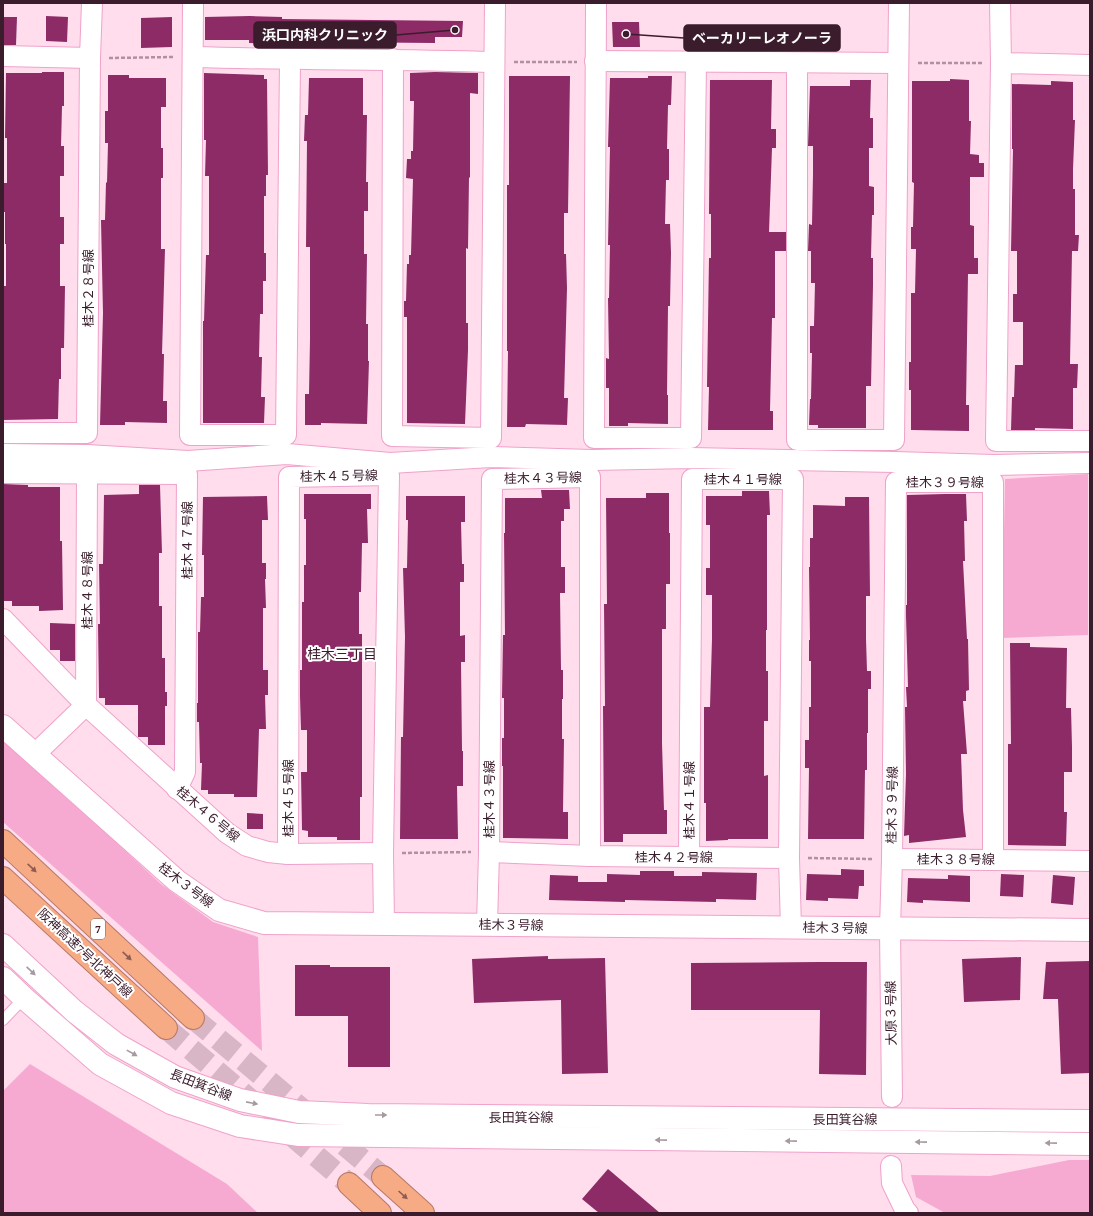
<svg xmlns="http://www.w3.org/2000/svg" width="1093" height="1216" viewBox="0 0 1093 1216" font-family="'Crimson Pro','Noto Sans JP',serif">
	<style>
		.green { fill: #f7aad1 }
		.building { fill: #8c2b65 }
		.lines { fill: none; stroke-linecap: round; stroke-linejoin: round }
		.highway-tunnel { stroke: #d8b6c6; stroke-width: 22; stroke-dasharray: 22 11; stroke-linecap: butt }
		.lane-casing { stroke: #f0a2ca; stroke-width: 12 }
		.street-casing { stroke: #f0a2ca; stroke-width: 22 }
		.secondary-casing { stroke: #f0a2ca; stroke-width: 24 }
		.highway-casing { stroke: #b57966; stroke-width: 24 }
		.path { stroke: #b190a0; stroke-width: 2.5; stroke-dasharray: 4 2; stroke-linecap: butt }
		.lane { stroke: #fff; stroke-width: 10 }
		.street { stroke: #fff; stroke-width: 20 }
		.secondary { stroke: #fff; stroke-width: 22 }
		.highway { stroke: #f7ab85; stroke-width: 22 }
		.oneway { fill: #8f5c54 }
		.oneway2 { fill: #a699a0 }
		.labels { text-anchor: middle; dominant-baseline: central; stroke-width: 4; stroke-linejoin: round; paint-order: stroke }
		.shield { fill: #fff; stroke: #75606b; stroke-width: 1 }
		.shield-label { font-size: 12px; font-weight: bold; fill: #3a1c2c }
		.street-label { font-size: 13px; fill: #3a1c2c; stroke: #fff }
		.neighbourhood-label { font-size: 14px; fill: #3a1c2c; stroke: #fff }
		.leader { fill: none; stroke: #3a1c2c; stroke-width: 1.5 }
		.callout-dot { fill: #3a1c2c; stroke: #fff; stroke-width: 1.5 }
		.callout { fill: #3a1c2c; stroke: #3a1c2c; stroke-width: 1.5 }
		.callout-label { font-size: 14px; text-anchor: middle; font-weight: bold; fill: #fff }
	</style>
	<rect width="100%" height="100%" fill="#ffdded"/>
	<g class="green">
		<polygon points="1088,474 1088,635 1002,638 1005,479"/>
		<polygon points="3,737 161,884 213,922 258,937 262,1051 3,822"/>
		<polygon points="30,1064 227,1184 258,1213 3,1213 3,1091"/>
		<polygon points="1069,1160 1090,1160 1090,1213 945,1213 916,1197 911,1175 990,1176"/>
	</g>
	<g class="building">
		<polygon points="46,16 68,17 67,42 46,41"/>
		<polygon points="250,16 282,17 282,19 463,21 462,37 435,37 435,43 325,42 325,45 249,43 249,40 205,40 205,17"/>
		<polygon points="3,17 17,17 16,45 3,45"/>
		<polygon points="172,17 172,47 141,48 141,18"/>
		<polygon points="612,22 639,22 640,47 613,47"/>
		<polygon points="42,72 64,72 64,106 62,106 61,146 64,146 64,176 60,176 60,217 64,217 64,244 60,244 60,286 65,286 64,348 61,348 61,379 59,379 58,419 3,420 3,286 6,286 6,244 5,244 5,212 3,212 3,183 7,183 7,138 5,138 6,73 42,73"/>
		<polygon points="435,72 478,73 478,94 470,93 470,178 469,177 468,249 466,248 466,323 468,323 468,350 465,424 407,423 407,317 404,317 404,301 406,301 407,264 409,264 409,255 411,255 413,179 406,178 407,159 411,159 411,151 413,151 414,101 410,101 410,73"/>
		<polygon points="204,73 264,75 264,79 267,79 268,175 266,175 266,196 264,196 264,253 266,253 266,281 263,281 263,314 260,314 259,357 262,357 261,397 265,397 264,423 203,423 203,321 204,321 206,255 209,255 209,176 205,176 206,140 204,140"/>
		<polygon points="108,75 129,75 129,78 166,78 166,107 161,107 161,148 163,148 163,178 161,178 161,249 165,249 162,354 164,354 163,401 167,401 167,423 125,422 125,425 100,425 103,313 101,220 105,220 106,182 107,183 108,143 105,143 105,111 108,111"/>
		<polygon points="509,76 570,76 568,213 564,213 564,254 566,254 567,288 564,398 568,398 567,425 526,424 525,427 507,427 508,351 507,351 507,185 509,185"/>
		<polygon points="648,76 672,76 671,105 668,105 667,149 669,149 669,180 666,180 665,224 670,224 671,253 670,306 668,306 667,395 668,395 668,424 628,423 628,426 609,426 609,388 606,388 606,358 609,359 608,298 609,298 610,245 608,245 610,147 608,147 610,78 648,78"/>
		<polygon points="309,78 363,78 363,115 367,115 366,182 368,182 368,211 364,211 364,254 367,254 366,324 368,324 368,361 369,361 367,424 321,423 321,425 305,425 305,394 309,394 310,339 310,247 306,247 307,141 304,141 305,115 308,115"/>
		<polygon points="950,79 969,80 969,121 971,121 970,154 979,155 979,163 984,163 984,177 970,177 970,225 974,226 974,258 978,258 978,274 968,274 966,405 969,405 969,431 911,430 911,390 909,390 909,362 911,362 911,293 915,293 916,249 911,249 911,227 913,227 914,183 912,182 912,81 950,81"/>
		<polygon points="710,80 772,80 771,129 776,129 776,148 772,148 769,232 786,232 786,251 775,251 775,318 772,318 770,411 773,411 773,430 708,430 709,387 707,387 709,258 711,258 711,214 709,214"/>
		<polygon points="850,80 871,80 870,118 873,118 873,148 869,148 869,186 874,187 874,215 872,215 871,258 873,258 873,285 871,386 866,386 866,428 818,428 818,425 809,425 810,399 811,399 812,353 810,353 810,326 814,326 815,283 811,283 811,251 808,251 809,224 812,225 813,174 813,146 808,146 810,86 850,86"/>
		<polygon points="1051,81 1073,82 1073,120 1075,120 1073,169 1073,189 1075,189 1075,235 1079,235 1078,251 1072,251 1070,364 1078,364 1077,388 1073,388 1073,429 1035,428 1035,430 1011,430 1012,397 1014,397 1015,365 1023,365 1023,322 1013,322 1013,294 1017,294 1017,251 1011,251 1013,149 1012,149 1012,84 1051,85"/>
		<polygon points="3,484 28,485 28,487 60,487 60,541 62,541 63,610 39,611 39,606 12,606 12,601 3,601"/>
		<polygon points="139,485 160,485 162,553 159,553 159,606 162,606 162,658 165,658 165,692 167,692 167,706 165,706 165,745 148,745 148,737 138,737 138,705 105,705 105,698 99,698 98,624 100,624 99,564 103,564 104,495 139,494"/>
		<polygon points="541,490 569,490 570,509 564,509 564,521 561,521 561,567 565,567 565,593 560,593 561,670 563,670 563,699 562,699 562,739 564,739 563,812 568,812 568,839 503,838 503,766 502,766 502,738 504,738 504,698 502,698 503,635 505,635 504,533 505,533 505,498 542,498"/>
		<polygon points="742,491 769,491 770,515 767,515 767,630 766,630 766,671 768,671 768,721 764,721 764,776 768,775 768,839 728,839 728,840 706,841 706,803 704,803 704,707 710,707 712,639 712,595 706,595 706,568 710,568 710,525 706,525 706,496 742,496"/>
		<polygon points="646,493 669,493 669,533 670,533 670,584 666,584 666,629 662,629 662,743 664,810 667,810 667,834 623,834 623,842 604,842 603,706 605,706 604,604 607,604 606,498 646,498"/>
		<polygon points="304,494 371,494 371,509 367,509 368,543 362,543 361,592 359,592 359,634 362,634 362,797 360,797 360,840 337,840 337,837 308,837 308,831 302,830 301,772 307,772 307,730 301,730 300,696 300,670 302,670 302,602 304,602 304,565 306,565 306,519 304,519"/>
		<polygon points="945,494 966,494 967,521 964,521 965,561 963,561 967,639 968,639 969,690 966,691 966,701 963,701 967,754 961,754 963,810 966,837 909,843 909,835 904,836 906,774 905,707 907,707 906,687 908,687 906,616 906,605 907,605 907,495"/>
		<polygon points="267,496 268,520 262,520 262,563 266,563 266,579 265,579 266,608 263,608 263,670 268,670 268,695 265,695 266,729 259,729 257,797 234,797 234,794 208,794 208,790 201,790 202,763 200,763 199,722 197,722 197,703 198,703 198,632 200,632 201,597 204,597 204,555 202,555 203,497"/>
		<polygon points="406,496 465,496 465,522 461,522 462,564 464,564 464,582 460,582 460,636 465,635 465,662 461,662 462,751 463,751 463,786 457,786 458,839 400,839 401,737 403,737 405,637 403,568 407,568 408,520 406,520"/>
		<polygon points="845,497 869,497 870,596 866,596 866,639 867,671 871,671 871,689 868,689 868,733 867,733 867,770 865,770 864,839 808,839 809,768 805,768 805,740 809,740 809,707 811,707 811,661 809,661 809,640 810,640 809,567 810,567 810,538 813,538 813,505 845,506"/>
		<polygon points="50,623 75,624 75,661 60,661 60,650 50,650"/>
		<polygon points="1010,643 1030,643 1030,647 1067,648 1066,708 1071,708 1072,747 1072,772 1064,772 1064,812 1067,812 1066,846 1008,845 1008,744 1011,744"/>
		<polygon points="247,813 263,814 263,829 247,829"/>
		<polygon points="841,869 864,870 864,886 859,886 858,899 828,898 828,901 806,900 807,874 841,875"/>
		<polygon points="640,871 674,871 674,876 702,876 702,872 757,873 756,900 716,899 716,902 625,900 625,902 549,900 550,875 578,876 578,882 607,882 607,874 640,875"/>
		<polygon points="1001,874 1024,875 1023,897 1000,896"/>
		<polygon points="948,875 970,876 970,902 923,900 923,903 907,902 908,878 948,879"/>
		<polygon points="1053,875 1075,877 1073,905 1051,903"/>
		<polygon points="548,956 548,959 605,958 608,1073 562,1074 561,1000 474,1003 472,959"/>
		<polygon points="1021,957 1020,1000 964,1002 962,959"/>
		<polygon points="1090,961 1090,1073 1061,1074 1058,999 1043,999 1046,962"/>
		<polygon points="820,962 867,962 866,1075 819,1074 820,1010 691,1010 691,963"/>
		<polygon points="295,965 330,965 330,967 390,967 390,1067 348,1067 348,1016 295,1016"/>
		<polygon points="608,1169 660,1213 599,1213 582,1199"/>
	</g>
	<g class="lines">
		<g class="highway-tunnel">
			<polyline points="193,1018 383,1177"/>
			<polyline points="166,1028 349,1184"/>
		</g>
		<g class="lane-casing">
			<polyline id="lane" points="3,1020 24,998"/>
		</g>
		<g class="street-casing">
			<g id="street">
				<polyline points="193,3 190,435 286,435 290,60"/>
				<polyline points="596,3 594,438 691,438 696,62"/>
				<polyline points="1000,3 1001,63 996,441 1090,441"/>
				<polyline points="3,56 90,58 92,3"/>
				<path d="M193,57C293,60 393,59 494,62"/>
				<polyline points="393,59 392,436 491,438 495,3"/>
				<polyline points="595,61 898,63"/>
				<polyline points="797,63 797,440 894,440 899,3"/>
				<polyline points="1001,63 1090,65"/>
				<polyline points="3,433 87,433 90,58"/>
				<polyline points="3,454 87,455 188,461 287,454 390,463 491,457 592,460 691,458 895,462 994,465 1090,463"/>
				<polyline points="3,473 187,474 185,772 177,789"/>
				<polyline points="3,619 86,705"/>
				<polyline points="86,705 87,474"/>
				<polyline points="35,754 86,705 227,833 247,846 268,852 288,854 383,853 384,924"/>
				<polyline points="489,852 590,856 789,858 791,928"/>
				<polyline points="288,854 289,477 389,475 383,853"/>
				<polyline points="689,857 692,479 793,479 789,858"/>
				<polyline points="892,859 896,482 993,482 993,860"/>
				<polyline points="487,925 489,852 492,479 590,477 590,856"/>
				<polyline points="892,1097 890,929 892,859 1090,861"/>
				<polyline points="891,1166 892,1183 905,1210 908,1213"/>
			</g>
		</g>
		<g class="secondary-casing">
			<g id="secondary">
				<polyline points="3,726 177,881 219,910 264,923 1090,930"/>
				<polyline points="3,945 74,1011 116,1044 175,1077 240,1100 299,1112 368,1115 1090,1121"/>
				<polyline points="3,978 24,998 100,1064 171,1103 240,1126 298,1135 1090,1144"/>
			</g>
		</g>
		<g class="highway-casing">
			<g id="highway">
				<polyline points="3,841 193,1018"/>
				<polyline points="3,878 166,1028"/>
				<polyline points="383,1177 423,1213"/>
				<polyline points="349,1184 380,1213"/>
			</g>
		</g>
		<g class="path">
			<polyline points="109,58 174,57"/>
			<polyline points="514,62 577,62"/>
			<polyline points="918,63 983,63"/>
			<polyline points="402,853 471,852"/>
			<polyline points="808,858 873,859"/>
		</g>
		<use href="#lane" class="lane"/>
		<use href="#street" class="street"/>
		<use href="#secondary" class="secondary"/>
		<use href="#highway" class="highway"/>
	</g>
	<defs><path id="oneway-solid" d="M-6-.8H1V-3.2L6.5 0L1 3.2V.8H-6Z"/></defs>
	<g class="oneway">
		<use href="#oneway-solid" transform="translate(32 868) rotate(43)"/>
		<use href="#oneway-solid" transform="translate(127 956) rotate(43)"/>
		<use href="#oneway-solid" transform="translate(403 1195) rotate(42)"/>
	</g>
	<g class="oneway2">
		<use href="#oneway-solid" transform="translate(31 971) rotate(43)"/>
		<use href="#oneway-solid" transform="translate(132 1053) rotate(29)"/>
		<use href="#oneway-solid" transform="translate(252 1103) rotate(11)"/>
		<use href="#oneway-solid" transform="translate(381 1115)"/>
		<use href="#oneway-solid" transform="translate(661 1140) rotate(-179)"/>
		<use href="#oneway-solid" transform="translate(791 1141) rotate(-179)"/>
		<use href="#oneway-solid" transform="translate(921 1142) rotate(-179)"/>
		<use href="#oneway-solid" transform="translate(1051 1143) rotate(-179)"/>
	</g>
	<g class="labels">
		<rect class="shield" x="91" y="919" width="14" height="20" rx="3"/>
		<g class="shield-label">
			<text x="98" y="929">7</text>
		</g>
		<g class="street-label">
			<text transform="translate(88 288) rotate(-90)">桂木２８号線</text>
			<text transform="translate(339 476) rotate(-1)">桂木４５号線</text>
			<text transform="translate(543 478) rotate(-1)">桂木４３号線</text>
			<text x="743" y="479">桂木４１号線</text>
			<text x="945" y="482">桂木３９号線</text>
			<text transform="translate(187 540) rotate(-90)">桂木４７号線</text>
			<text transform="translate(87 590) rotate(-90)">桂木４８号線</text>
			<text transform="translate(288 798) rotate(-90)">桂木４５号線</text>
			<text transform="translate(489 799) rotate(-90)">桂木４３号線</text>
			<text transform="translate(689 800) rotate(-90)">桂木４１号線</text>
			<text transform="translate(892 805) rotate(-89)">桂木３９号線</text>
			<text transform="translate(208 814) rotate(40)">桂木４６号線</text>
			<text x="674" y="857">桂木４２号線</text>
			<text x="956" y="859">桂木３８号線</text>
			<text transform="translate(186 885) rotate(37)">桂木３号線</text>
			<text transform="translate(511 925) rotate(1)">桂木３号線</text>
			<text transform="translate(835 928) rotate(1)">桂木３号線</text>
			<text transform="translate(85 953) rotate(43)">阪神高速7号北神戸線</text>
			<text transform="translate(891 1013) rotate(-91)">大原３号線</text>
			<text transform="translate(201 1085) rotate(21)">長田箕谷線</text>
			<text x="521" y="1117">長田箕谷線</text>
			<text x="845" y="1119">長田箕谷線</text>
		</g>
		<g class="neighbourhood-label">
			<text x="342" y="654">桂木三丁目</text>
		</g>
	</g>
	<path class="leader" d="M455 30L396 35M626 34L684 38"/>
	<g class="callout-dot">
		<circle cx="455" cy="30" r="4"/>
		<circle cx="626" cy="34" r="4"/>
	</g>
	<g class="callout">
		<rect x="254" y="22" width="142" height="26" rx="4"/>
		<rect x="684" y="25" width="156" height="26" rx="4"/>
	</g>
	<g class="callout-label">
		<text x="325" y="40">浜口内科クリニック</text>
		<text x="762" y="43">ベーカリーレオノーラ</text>
	</g>
	<rect width="1093" height="1216" fill="none" stroke="#3a1c2c" stroke-width="8"/>
</svg>
